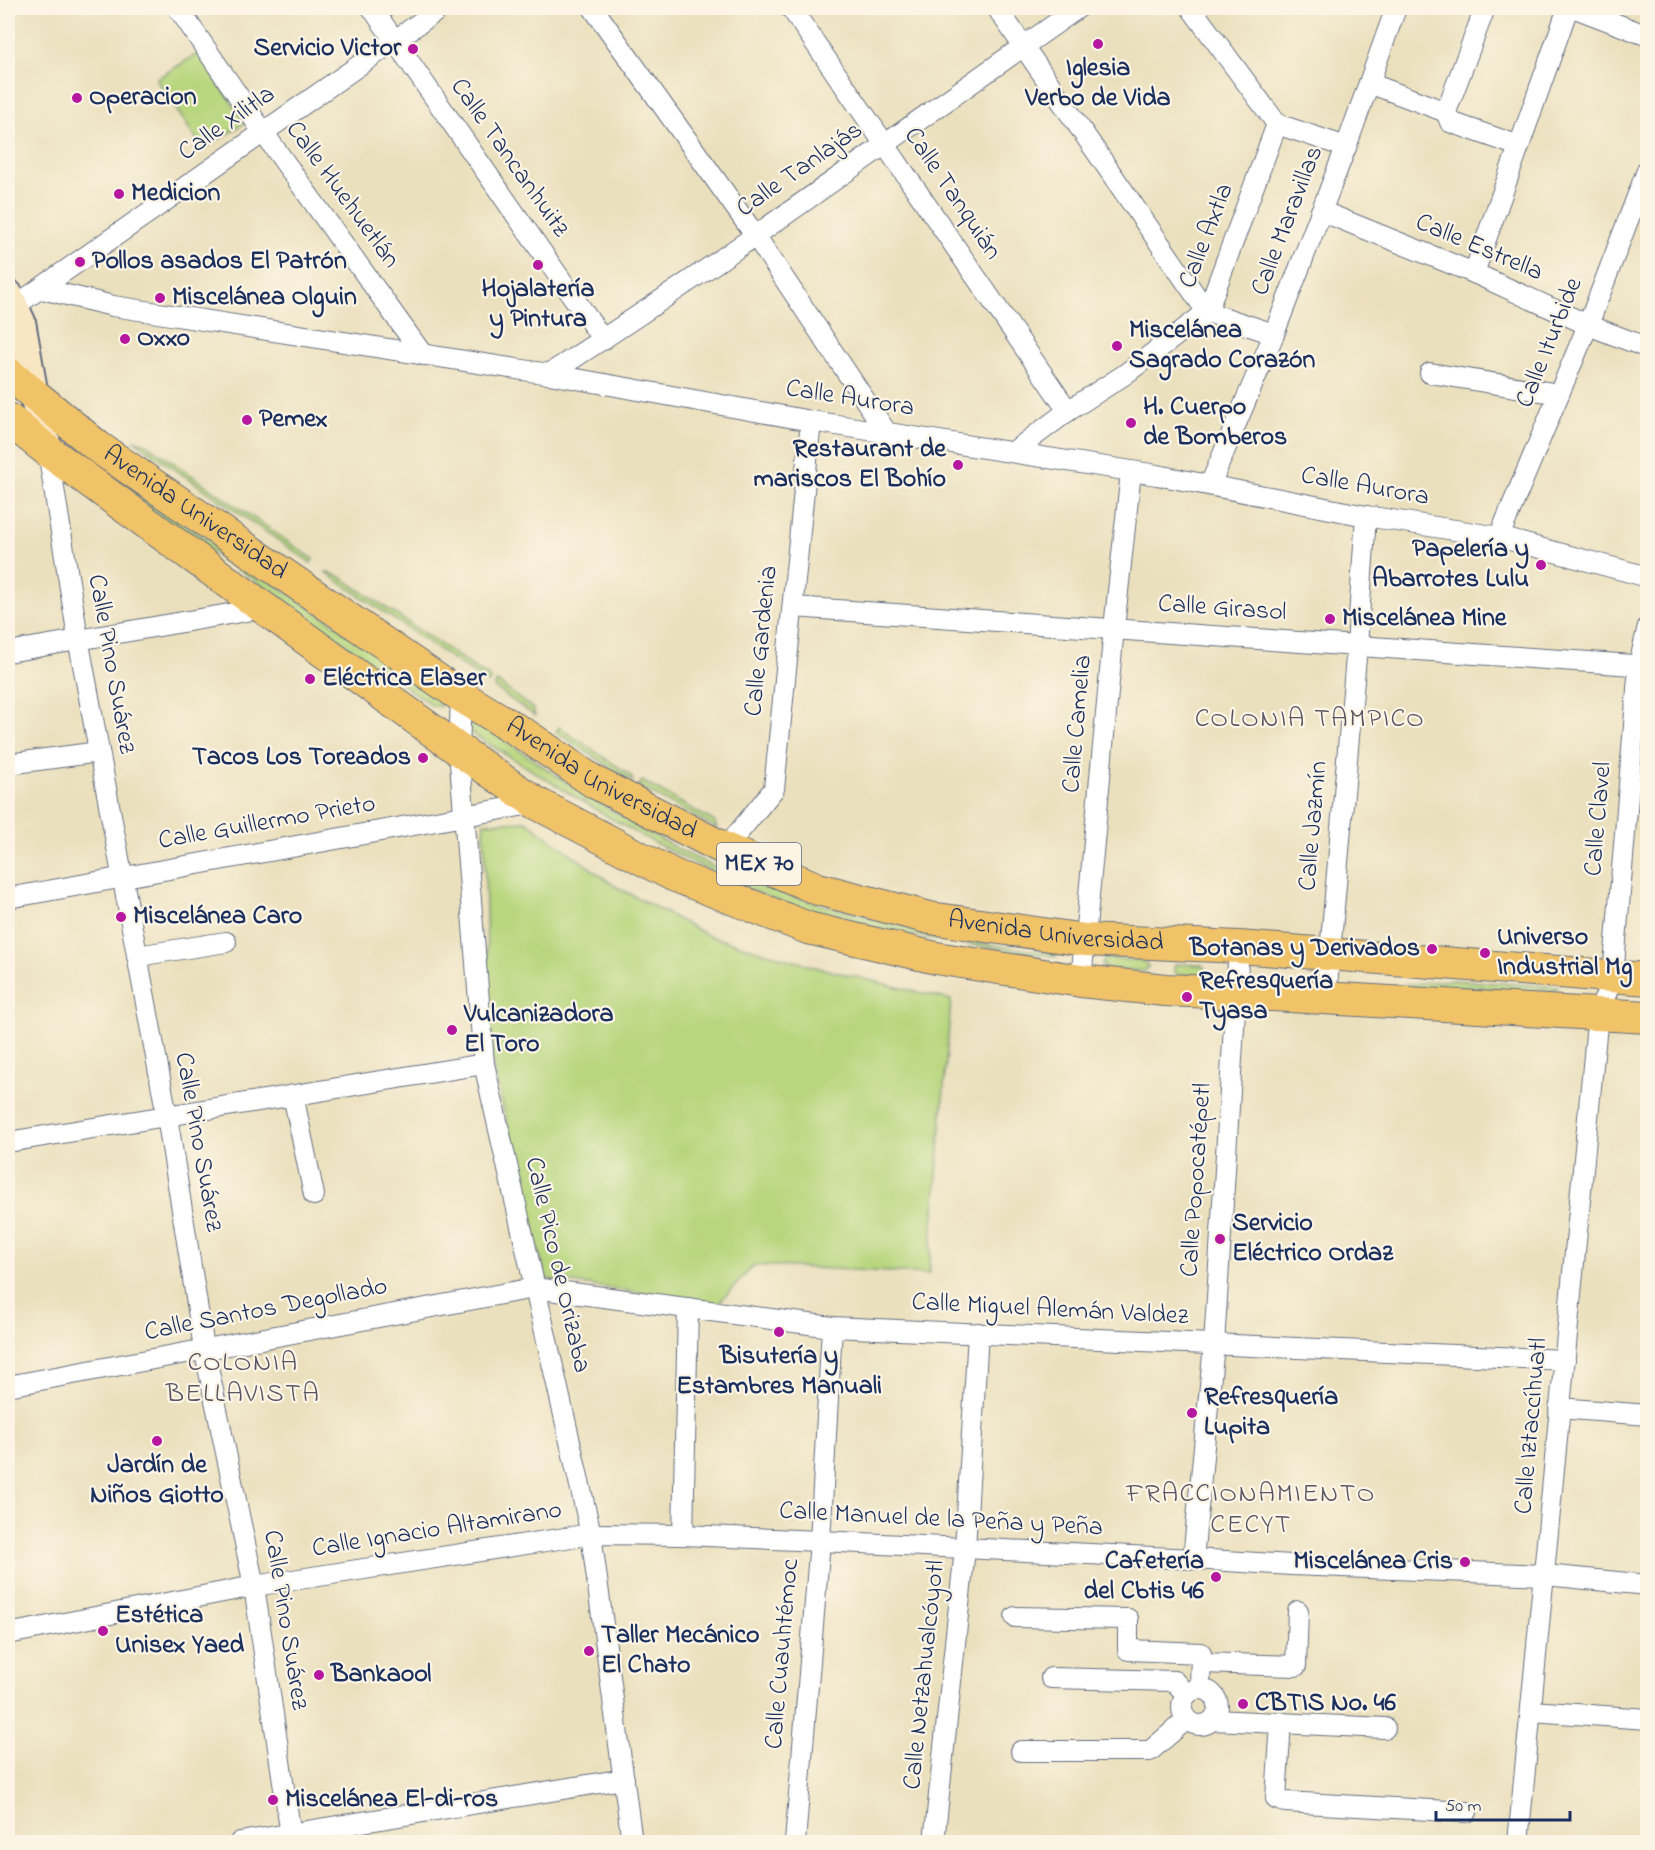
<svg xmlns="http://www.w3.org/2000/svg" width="1655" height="1850" viewBox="0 0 1655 1850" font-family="'Indie Flower',sans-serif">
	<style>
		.green { fill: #b7d67d; stroke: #69826e; stroke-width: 1.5 }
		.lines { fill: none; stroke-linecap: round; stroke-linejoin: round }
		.street-casing { stroke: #646d7f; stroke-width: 22 }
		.secondary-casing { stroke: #646d7f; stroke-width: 32 }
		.primary-casing { stroke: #646d7f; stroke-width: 34 }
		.street { stroke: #fff; stroke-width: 20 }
		.secondary { stroke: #f9e7c3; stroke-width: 28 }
		.primary { stroke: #f1c369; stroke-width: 32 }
		.poi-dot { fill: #b5179e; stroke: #fcf5e5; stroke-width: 2 }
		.labels { text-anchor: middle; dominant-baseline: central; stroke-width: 4.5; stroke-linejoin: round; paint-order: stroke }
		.shield { fill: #fcf5e5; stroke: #5e6a86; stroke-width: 1.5 }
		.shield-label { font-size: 24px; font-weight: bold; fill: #1b2f5e }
		.poi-label { font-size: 26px; font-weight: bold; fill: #1b2f5e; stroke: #fcf5e5; text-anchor: start }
		.street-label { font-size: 26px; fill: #1b2f5e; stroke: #fcf5e5 }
		.neighbourhood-label { font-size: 27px; letter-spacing: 1.5px; fill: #595563; stroke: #fcf5e5 }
	</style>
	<rect width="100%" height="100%" fill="#fcf5e5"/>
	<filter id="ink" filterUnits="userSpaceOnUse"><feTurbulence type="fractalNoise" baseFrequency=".0167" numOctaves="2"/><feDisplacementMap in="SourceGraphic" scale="12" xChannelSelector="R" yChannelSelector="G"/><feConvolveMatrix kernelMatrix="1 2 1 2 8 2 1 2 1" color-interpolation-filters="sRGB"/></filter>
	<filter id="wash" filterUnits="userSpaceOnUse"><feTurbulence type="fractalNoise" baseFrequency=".008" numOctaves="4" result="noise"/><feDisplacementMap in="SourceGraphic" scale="24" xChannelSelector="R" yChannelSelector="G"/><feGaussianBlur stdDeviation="1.35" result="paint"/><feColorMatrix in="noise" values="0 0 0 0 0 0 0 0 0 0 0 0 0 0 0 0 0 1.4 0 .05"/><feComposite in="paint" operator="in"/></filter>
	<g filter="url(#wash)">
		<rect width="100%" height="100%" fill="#ebe0bd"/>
		<g class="green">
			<polygon points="199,53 245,123 203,149 156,79"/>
			<polygon points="133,440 146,444 313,559 311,563"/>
			<polygon points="94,465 418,679 443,700 441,706 433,706 254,580 93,471"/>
			<polygon points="325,572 339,576 491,679 488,683"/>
			<polygon points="497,682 533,709 535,716 494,687"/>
			<path d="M476,721L584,794L681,851L738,878L764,888L880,921L965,941L1059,954L1057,957C967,945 877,933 790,905C763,896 736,884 711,871C627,832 550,781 471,733L469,727L471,723Z"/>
			<polygon points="559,727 631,776 633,782 556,732"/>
			<polygon points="642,781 715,822 717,829 638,786"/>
			<polygon points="526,821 615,886 709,936 815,967 951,1000 929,1274 754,1265 718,1304 546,1279 489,1051 484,823"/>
			<polygon points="1108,958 1144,961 1149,966 1145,971 1107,969 1102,963 1105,959"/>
			<polygon points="1175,964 1202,965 1206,971 1203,976 1178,974 1174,972"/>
			<polygon points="1453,980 1558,987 1555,991 1461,987 1403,989 1400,987 1402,985"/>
		</g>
	</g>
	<g filter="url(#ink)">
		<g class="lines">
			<g class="street-casing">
				<g id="street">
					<polyline points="178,8 263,132 423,355"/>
					<polyline points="372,8 603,340"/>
					<polyline points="593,8 755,235 887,433"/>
					<polyline points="791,8 1068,411"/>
					<polyline points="997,8 1207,312 1274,334"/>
					<polyline points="1191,8 1277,124"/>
					<polyline points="1575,8 1648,36"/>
					<polyline points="1369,83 1446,112 1450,122 1519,146"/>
					<polyline points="1446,112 1485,8"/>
					<polyline points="1277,124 1346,147"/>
					<polyline points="1321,211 1474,273 1588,325 1648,348"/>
					<polyline points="1474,273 1568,8"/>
					<polyline points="42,289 113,306 549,374 811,421 1157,475 1366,516 1499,537 1648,577"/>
					<polyline points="15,306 441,8"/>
					<polyline points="1430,373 1559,394"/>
					<path d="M549,374C730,258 903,130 1078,8"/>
					<polyline points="48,451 78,638 167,1116 204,1348 254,1586 292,1842"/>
					<polyline points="1013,452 1068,411 1124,375 1207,312 1277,124"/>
					<polyline points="1210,485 1274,334 1346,147 1396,8"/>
					<polyline points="1499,537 1588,325 1648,168"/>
					<polyline points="793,607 1648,666"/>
					<polyline points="8,652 264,608"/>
					<polyline points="461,696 459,750 484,1064 591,1534 632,1842"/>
					<polyline points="8,764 99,752"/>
					<polyline points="725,849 774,789 811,421"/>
					<polyline points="8,898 536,803"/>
					<polyline points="137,956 226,942"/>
					<polyline points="1081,981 1114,628 1131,472"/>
					<polyline points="1326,998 1357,646 1366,516"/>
					<polyline points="293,1095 314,1195"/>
					<polyline points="8,1142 484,1064"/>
					<polyline points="8,1386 534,1288 832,1327 1565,1360"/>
					<polyline points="1559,1408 1648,1415"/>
					<polyline points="683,1535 688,1308"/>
					<polyline points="1193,1559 1214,1345 1239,947"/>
					<polyline points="1015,1617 1128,1619 1128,1650 1201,1653 1200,1688"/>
					<polyline points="8,1634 254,1586 591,1534 683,1535 820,1541 1193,1559 1292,1565 1545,1575 1648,1585"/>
					<polyline points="1201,1663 1296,1666 1298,1611"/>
					<polyline points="1051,1678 1174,1681 1186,1694"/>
					<circle cx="1200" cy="1707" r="18"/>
					<polyline points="1531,1711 1648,1719"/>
					<polyline points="1213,1720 1385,1728"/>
					<polyline points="1281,1722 1276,1799 1285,1802 1467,1812"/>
					<polyline points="1021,1751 1150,1751 1186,1720"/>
					<polyline points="240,1842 624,1779"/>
					<polyline points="795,1842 820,1541 832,1327"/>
					<polyline points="934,1842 965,1549 978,1333"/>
					<polyline points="1518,1842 1598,1014 1613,977 1639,665 1648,626"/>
				</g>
			</g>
			<g class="secondary-casing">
				<polyline id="secondary" points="8,294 21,322 34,396 48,451"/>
			</g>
			<g class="primary-casing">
				<g id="primary">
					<path id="s1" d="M8,373L98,447L461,696L530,738L594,782L725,849L818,889L930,918L1085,940L1239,947L1648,979"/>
					<polyline points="8,419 48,451 459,750 536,803 673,875 808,928 936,958 1081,981 1165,990 1236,993 1648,1017"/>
				</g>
			</g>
			<use href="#street" class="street"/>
			<use href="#secondary" class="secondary"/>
			<use href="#primary" class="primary"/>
		</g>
	</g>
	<g class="poi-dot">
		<circle cx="1098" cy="44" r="6"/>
		<circle cx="413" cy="49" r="6"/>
		<circle cx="77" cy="98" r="6"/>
		<circle cx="119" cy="194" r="6"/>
		<circle cx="80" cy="262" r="6"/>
		<circle cx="538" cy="265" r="6"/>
		<circle cx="160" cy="298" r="6"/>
		<circle cx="125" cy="339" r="6"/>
		<circle cx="1117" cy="346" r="6"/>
		<circle cx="247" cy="420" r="6"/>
		<circle cx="1131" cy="423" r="6"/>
		<circle cx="958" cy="465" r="6"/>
		<circle cx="1541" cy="565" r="6"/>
		<circle cx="1330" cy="619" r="6"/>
		<circle cx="310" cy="679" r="6"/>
		<circle cx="423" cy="758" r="6"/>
		<circle cx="121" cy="917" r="6"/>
		<circle cx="1432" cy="949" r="6"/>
		<circle cx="1485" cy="953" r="6"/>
		<circle cx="1187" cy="997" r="6"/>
		<circle cx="452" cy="1030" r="6"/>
		<circle cx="1220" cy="1239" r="6"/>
		<circle cx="779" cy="1332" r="6"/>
		<circle cx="1192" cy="1413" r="6"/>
		<circle cx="157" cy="1441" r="6"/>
		<circle cx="1465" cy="1562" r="6"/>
		<circle cx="1216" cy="1577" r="6"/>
		<circle cx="103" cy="1631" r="6"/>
		<circle cx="589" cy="1651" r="6"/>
		<circle cx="319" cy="1675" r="6"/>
		<circle cx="1243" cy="1704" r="6"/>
		<circle cx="273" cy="1800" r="6"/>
	</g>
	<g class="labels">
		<rect class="shield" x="717" y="843" width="84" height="42" rx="4.5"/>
		<g class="shield-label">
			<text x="759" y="864">MEX 70</text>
		</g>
		<g class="poi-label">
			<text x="401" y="49" text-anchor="end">Servicio Victor</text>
			<text x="1098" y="69" text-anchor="middle">Iglesia<tspan x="1098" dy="30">Verbo de Vida</tspan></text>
			<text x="89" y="98">Operacion</text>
			<text x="131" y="194">Medicion</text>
			<text x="92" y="262">Pollos asados El Patrón</text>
			<text x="538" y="290" text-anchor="middle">Hojalatería<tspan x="538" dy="30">y Pintura</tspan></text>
			<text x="172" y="298">Miscelánea Olguin</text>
			<text x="1129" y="331">Miscelánea<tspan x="1129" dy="30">Sagrado Corazón</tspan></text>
			<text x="137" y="339">Oxxo</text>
			<text x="1143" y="408">H. Cuerpo<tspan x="1143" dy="30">de Bomberos</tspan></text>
			<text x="259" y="420">Pemex</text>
			<text x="946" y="450" text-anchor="end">Restaurant de<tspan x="946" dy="30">mariscos El Bohío</tspan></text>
			<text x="1529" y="550" text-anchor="end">Papelería y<tspan x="1529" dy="30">Abarrotes Lulu</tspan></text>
			<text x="1342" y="619">Miscelánea Mine</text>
			<text x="322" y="679">Eléctrica Elaser</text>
			<text x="411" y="758" text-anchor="end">Tacos Los Toreados</text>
			<text x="133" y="917">Miscelánea Caro</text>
			<text x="1497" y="938">Universo<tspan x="1497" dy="30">Industrial Mg</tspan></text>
			<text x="1420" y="949" text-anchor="end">Botanas y Derivados</text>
			<text x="1199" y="982">Refresquería<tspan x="1199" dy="30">Tyasa</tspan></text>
			<text x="464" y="1015">Vulcanizadora<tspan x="464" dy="30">El Toro</tspan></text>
			<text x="1232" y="1224">Servicio<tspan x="1232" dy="30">Eléctrico Ordaz</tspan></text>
			<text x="779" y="1357" text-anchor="middle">Bisutería y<tspan x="779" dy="30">Estambres Manuali</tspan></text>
			<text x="1204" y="1398">Refresquería<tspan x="1204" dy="30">Lupita</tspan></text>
			<text x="157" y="1466" text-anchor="middle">Jardín de<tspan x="157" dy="30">Niños Giotto</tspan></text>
			<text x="1204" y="1562" text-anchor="end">Cafetería<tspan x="1204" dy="30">del Cbtis 46</tspan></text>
			<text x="1453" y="1562" text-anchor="end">Miscelánea Cris</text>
			<text x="115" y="1616">Estética<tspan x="115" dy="30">Unisex Yaed</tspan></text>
			<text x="601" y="1636">Taller Mecánico<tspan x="601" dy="30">El Chato</tspan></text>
			<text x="331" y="1675">Bankaool</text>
			<text x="1255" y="1704">CBTIS No. 46</text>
			<text x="285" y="1800">Miscelánea El-di-ros</text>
		</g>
		<g class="street-label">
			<text transform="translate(227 124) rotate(-35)">Calle Xilitla</text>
			<text transform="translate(509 158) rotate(55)">Calle Tancanhuitz</text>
			<text transform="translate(800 170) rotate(-35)">Calle Tanlajás</text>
			<text transform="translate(952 194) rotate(56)">Calle Tanquián</text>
			<text transform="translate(342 195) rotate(54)">Calle Huehuetlán</text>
			<text transform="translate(1288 221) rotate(-69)">Calle Maravillas</text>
			<text transform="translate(1207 236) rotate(-69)">Calle Axtla</text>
			<text transform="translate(1479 248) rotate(23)">Calle Estrella</text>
			<text transform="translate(1550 343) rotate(-68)">Calle Iturbide</text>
			<text transform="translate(850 399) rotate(9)">Calle Aurora</text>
			<text transform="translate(1365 487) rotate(10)">Calle Aurora</text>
			<text stroke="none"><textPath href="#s1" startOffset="234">Avenida Universidad</textPath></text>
			<text transform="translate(1222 609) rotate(4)">Calle Girasol</text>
			<text transform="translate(762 641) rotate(-84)">Calle Gardenia</text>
			<text transform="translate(111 664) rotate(80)">Calle Pino Suárez</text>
			<text transform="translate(1078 724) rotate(-85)">Calle Camelia</text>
			<text stroke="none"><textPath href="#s1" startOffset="720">Avenida Universidad</textPath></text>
			<text transform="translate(1599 819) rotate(-85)">Calle Clavel</text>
			<text transform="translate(267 823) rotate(-10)">Calle Guillermo Prieto</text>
			<text transform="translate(1314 826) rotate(-85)">Calle Jazmín</text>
			<text stroke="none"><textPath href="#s1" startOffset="1206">Avenida Universidad</textPath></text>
			<text transform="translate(198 1142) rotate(80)">Calle Pino Suárez</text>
			<text transform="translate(1197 1180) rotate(-86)">Calle Popocatépetl</text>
			<text transform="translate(557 1265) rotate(77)">Calle Pico de Orizaba</text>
			<text transform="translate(266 1310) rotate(-11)">Calle Santos Degollado</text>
			<text transform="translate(1050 1310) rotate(3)">Calle Miguel Alemán Valdez</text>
			<text transform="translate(1532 1426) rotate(-85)">Calle Iztaccíhuatl</text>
			<text transform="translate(941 1520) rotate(3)">Calle Manuel de la Peña y Peña</text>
			<text transform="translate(437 1530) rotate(-9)">Calle Ignacio Altamirano</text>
			<text transform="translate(285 1620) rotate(81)">Calle Pino Suárez</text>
			<text transform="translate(783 1654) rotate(-85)">Calle Cuauhtémoc</text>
			<text transform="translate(925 1675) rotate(-84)">Calle Netzahualcóyotl</text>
		</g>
		<g class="neighbourhood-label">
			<text x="1310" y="719">COLONIA TAMPICO</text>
			<text x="243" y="1363">COLONIA<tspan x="243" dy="31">BELLAVISTA</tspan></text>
			<text x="1251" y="1494">FRACCIONAMIENTO<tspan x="1251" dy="31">CECYT</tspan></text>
		</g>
	</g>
	<rect width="1655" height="1850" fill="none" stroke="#fcf5e5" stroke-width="30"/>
	<path d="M1436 1811v9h134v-9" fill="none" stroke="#1b2f5e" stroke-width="3"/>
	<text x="1445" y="1811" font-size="18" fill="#1b2f5e" stroke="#fcf5e5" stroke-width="4.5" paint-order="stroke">50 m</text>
</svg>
